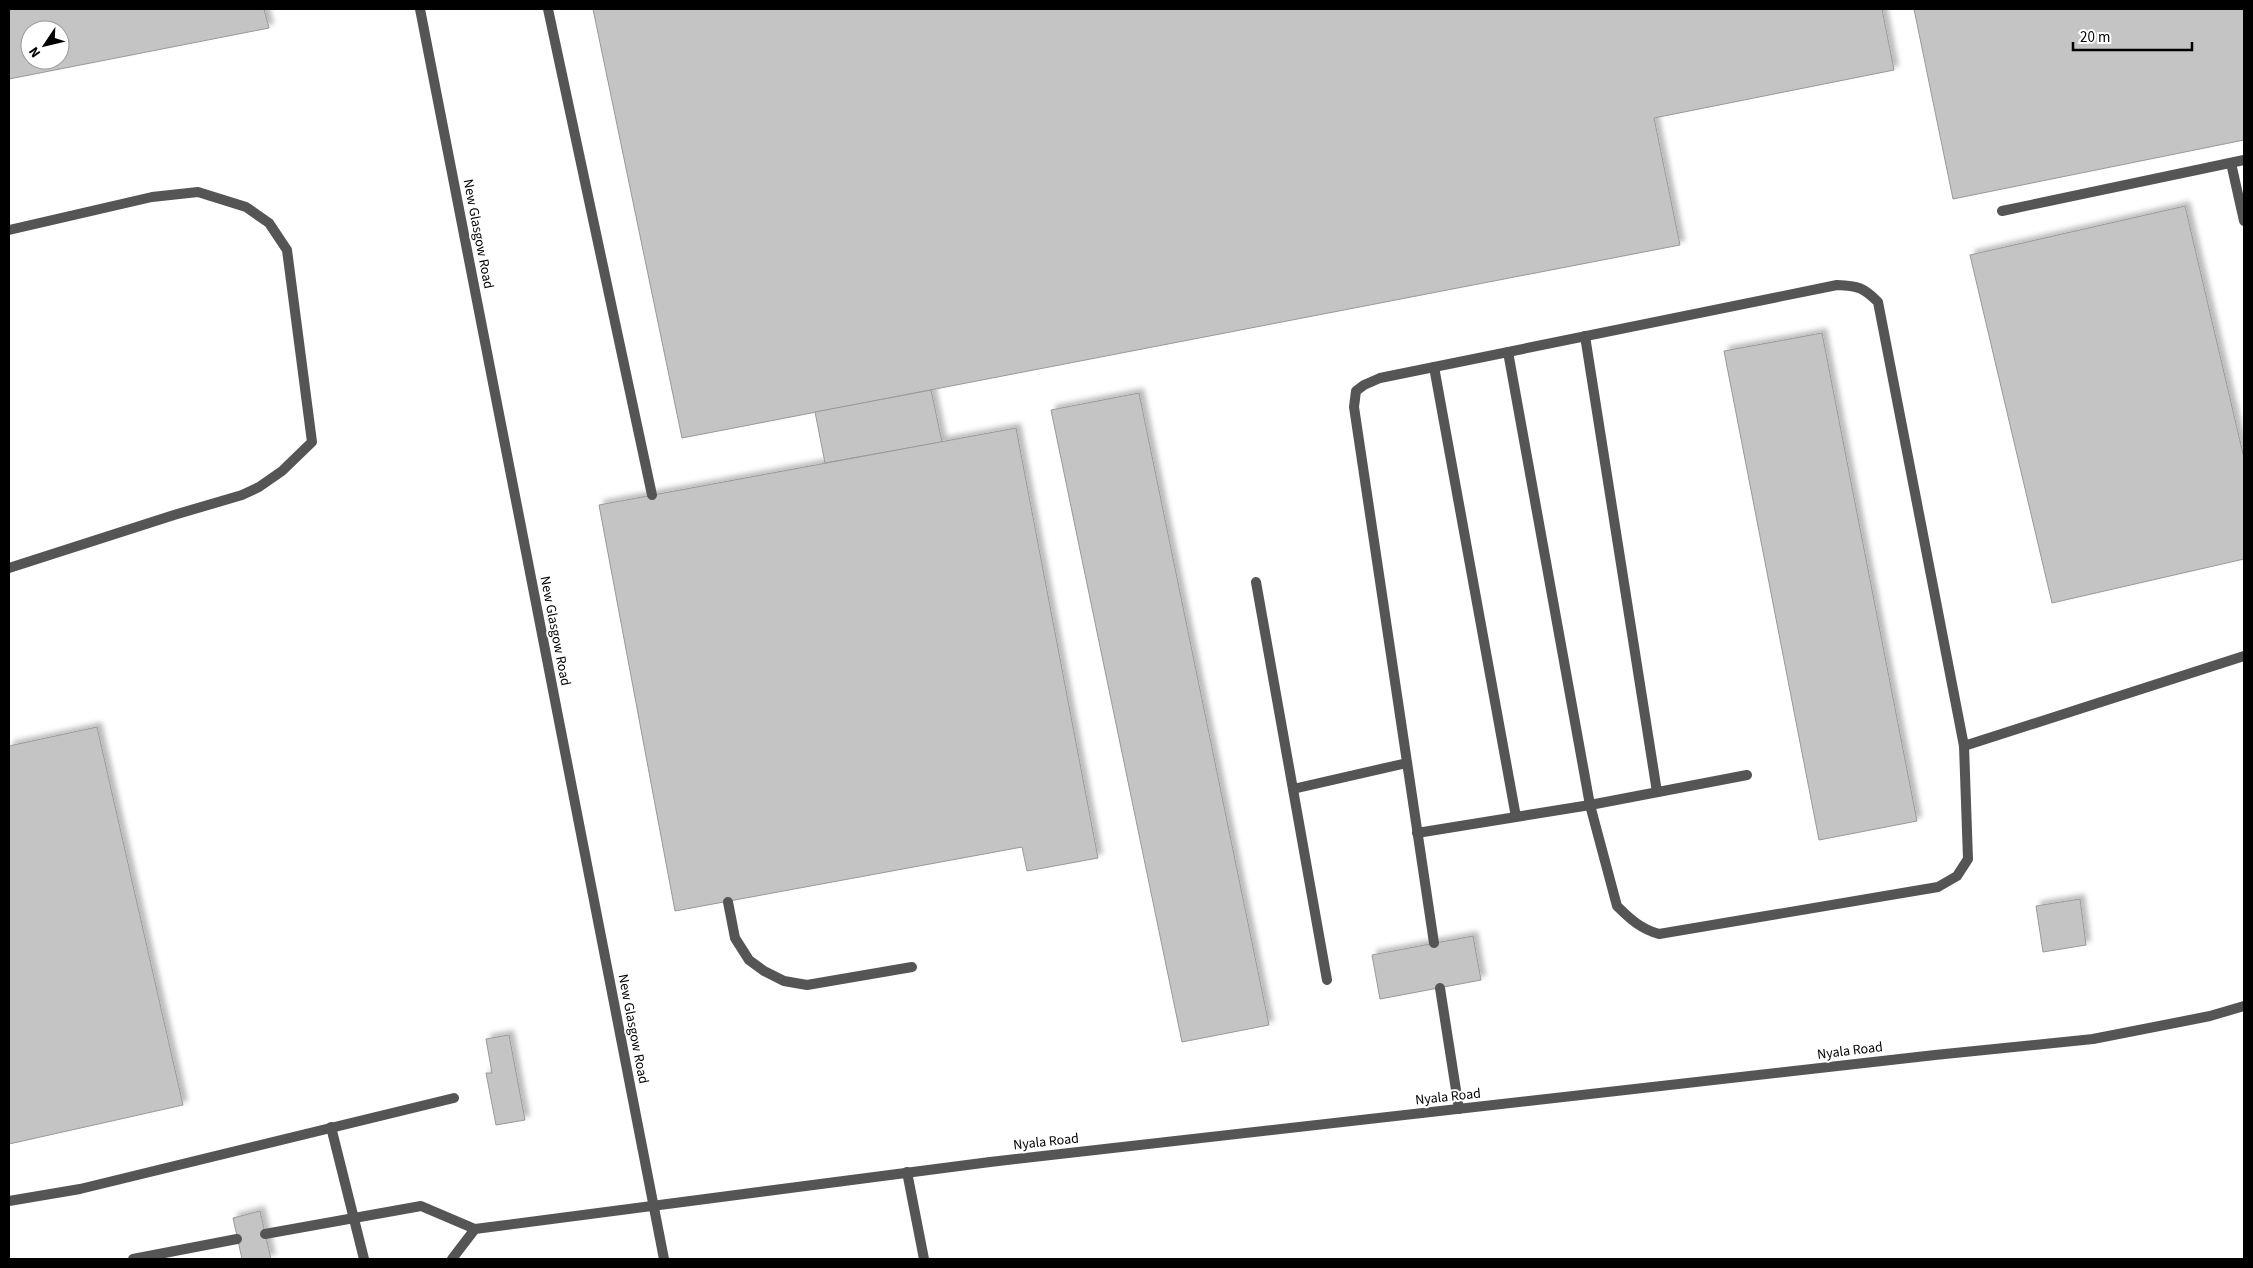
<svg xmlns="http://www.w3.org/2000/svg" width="2253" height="1268" viewBox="0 0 2253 1268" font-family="'Source Sans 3',sans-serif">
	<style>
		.building { fill: #c4c4c4; stroke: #999; fill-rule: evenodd; filter: url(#shadow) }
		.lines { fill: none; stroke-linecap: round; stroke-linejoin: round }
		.service { stroke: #555; stroke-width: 10 }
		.tertiary { stroke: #555; stroke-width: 10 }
		.labels { text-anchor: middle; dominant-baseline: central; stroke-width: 4; stroke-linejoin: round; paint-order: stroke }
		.street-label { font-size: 14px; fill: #000; stroke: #fff }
	</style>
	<defs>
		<filter id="shadow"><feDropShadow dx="4.5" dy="-4.5" stdDeviation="2.5" flood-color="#0004"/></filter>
	</defs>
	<rect width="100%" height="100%" fill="#fff"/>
	<g class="building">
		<path d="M9,9H264L269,28L9,79ZM30,30H60V60H30Z"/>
		<polygon points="593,9 1882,9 1894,70 1654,118 1680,245 682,438"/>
		<polygon points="1914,9 2244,9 2244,140 1953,199"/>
		<polygon points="2185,206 2244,458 2244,559 2052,603 1970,255"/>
		<polygon points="1822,333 1917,821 1819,840 1724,351"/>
		<polygon points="931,390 942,442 825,463 815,412"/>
		<polygon points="1139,393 1269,1025 1182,1042 1051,410"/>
		<polygon points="1016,428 1098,858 1027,871 1022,847 675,911 599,505"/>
		<polygon points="97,727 183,1105 9,1144 9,746"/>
		<polygon points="2080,899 2086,945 2043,952 2036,906"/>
		<polygon points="1473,936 1481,980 1380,999 1372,955"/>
		<polygon points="509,1035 525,1120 496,1125 486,1073 492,1073 486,1039"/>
		<polygon points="260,1211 271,1259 242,1259 233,1218"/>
	</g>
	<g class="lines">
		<g class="service">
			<polyline points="548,9 652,495"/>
			<polyline points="2231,163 2244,221"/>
			<polyline points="2002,211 2244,160"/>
			<polyline points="9,230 152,197 198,192 246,207 269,223 287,250 312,442 282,471 259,487 242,495 174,515 9,568"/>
			<polyline points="1585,336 1657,792"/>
			<path d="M1508,352L1590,805L1617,906C1630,919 1641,929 1659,934L1938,887L1957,876L1968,859L1964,746"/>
			<polyline points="1434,367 1516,817"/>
			<polyline points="1256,582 1327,980"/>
			<polyline points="1293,789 1407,763"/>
			<polyline points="1417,833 1590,805 1747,775"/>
			<polyline points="728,902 735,938 749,960 764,971 784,981 807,985 912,967"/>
			<path d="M1434,943L1354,407L1356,391L1364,385L1380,378L1837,285C1858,286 1863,287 1878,302L1964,746L2244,656"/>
			<polyline points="1440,988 1459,1109"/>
			<polyline points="331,1127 364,1259"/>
			<polyline points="907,1172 924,1259"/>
			<polyline points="9,1201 80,1189 454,1098"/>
			<polyline points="265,1234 421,1206 475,1229"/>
			<polyline points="133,1259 237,1239"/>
			<polyline points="452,1259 475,1229 990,1162 1935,1055 2093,1039 2210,1016 2244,1006"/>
		</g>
		<polyline class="tertiary" points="420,9 664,1259"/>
	</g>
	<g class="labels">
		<g class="street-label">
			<text transform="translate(478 234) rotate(79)">New Glasgow Road</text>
			<text transform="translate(555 631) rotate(79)">New Glasgow Road</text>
			<text transform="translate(633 1029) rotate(79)">New Glasgow Road</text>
			<text transform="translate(1850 1051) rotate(-7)">Nyala Road</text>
			<text transform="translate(1448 1097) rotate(-6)">Nyala Road</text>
			<text transform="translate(1046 1142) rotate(-6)">Nyala Road</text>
		</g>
	</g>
	<rect width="2253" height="1268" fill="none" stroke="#000000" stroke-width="20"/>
	<g transform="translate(45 45) rotate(235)"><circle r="24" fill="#ffffff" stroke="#999999"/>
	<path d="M0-4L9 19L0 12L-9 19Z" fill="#000000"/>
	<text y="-8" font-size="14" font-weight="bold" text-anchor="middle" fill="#000000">N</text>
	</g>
	<path d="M2073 42v8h119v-8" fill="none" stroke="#000000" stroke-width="2.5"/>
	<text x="2080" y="42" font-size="15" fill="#000000" stroke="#ffffff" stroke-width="4" paint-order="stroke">20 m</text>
</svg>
